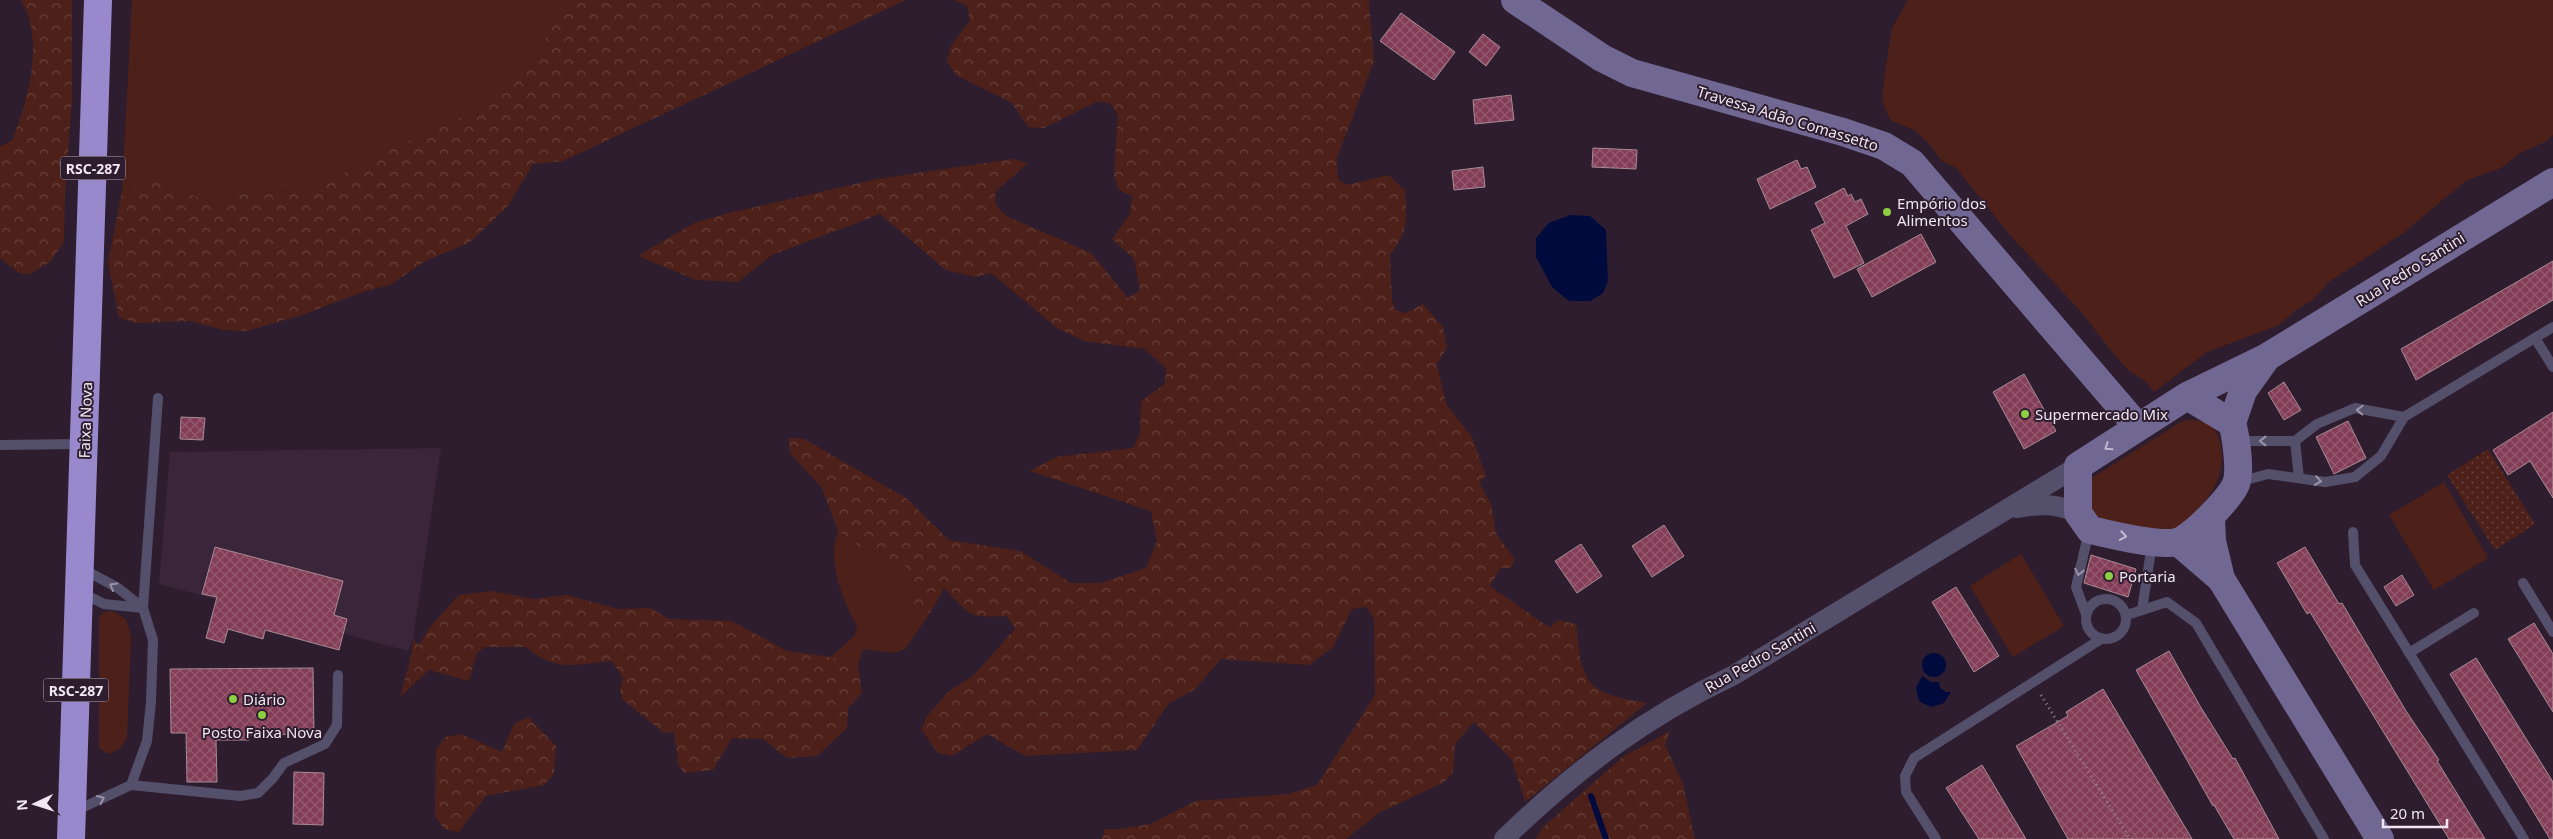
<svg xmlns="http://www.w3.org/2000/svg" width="2553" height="839" viewBox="0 0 2553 839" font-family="'Noto Sans',sans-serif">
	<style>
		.built { fill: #3a253a }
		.green { fill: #4d2119 }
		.forest { fill: url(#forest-crowns) }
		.park { fill: url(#park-dots) }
		.water { fill: #000a3d }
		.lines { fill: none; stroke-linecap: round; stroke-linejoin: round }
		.stream { stroke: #000a3d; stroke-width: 6 }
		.building { fill: url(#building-cross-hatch); stroke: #a88b93 }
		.path { stroke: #928492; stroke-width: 3; stroke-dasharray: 1 4; stroke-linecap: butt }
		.lane { stroke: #544f6b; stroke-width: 10 }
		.street { stroke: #544f6b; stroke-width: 20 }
		.secondary { stroke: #706792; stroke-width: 28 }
		.highway { stroke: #9889cd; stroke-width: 28 }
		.oneway { stroke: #9b93a7 }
		.oneway2 { stroke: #c4bad0 }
		.poi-dot { fill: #8fcd42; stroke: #2d1d2e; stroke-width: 2 }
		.labels { text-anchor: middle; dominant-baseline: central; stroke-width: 4; stroke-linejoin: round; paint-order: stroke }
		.shield { fill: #2d1d2e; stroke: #b6aab6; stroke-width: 1 }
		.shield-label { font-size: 14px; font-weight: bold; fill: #f1e6f1 }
		.street-label { font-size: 15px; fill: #f1e6f1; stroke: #2d1d2e }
		.poi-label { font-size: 15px; fill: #f1e6f1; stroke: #2d1d2e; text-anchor: start }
	</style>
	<defs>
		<pattern id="forest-crowns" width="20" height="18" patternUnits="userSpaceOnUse" patternTransform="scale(1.25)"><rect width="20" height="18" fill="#4d2119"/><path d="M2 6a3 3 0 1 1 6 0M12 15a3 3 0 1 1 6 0" fill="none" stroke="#67413b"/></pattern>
		<pattern id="park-dots" width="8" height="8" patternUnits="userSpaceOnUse" patternTransform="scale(1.25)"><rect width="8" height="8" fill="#4d2119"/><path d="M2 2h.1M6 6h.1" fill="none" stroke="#67413b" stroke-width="1.8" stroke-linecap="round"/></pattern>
		<pattern id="building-cross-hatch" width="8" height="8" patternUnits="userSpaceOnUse" patternTransform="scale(1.25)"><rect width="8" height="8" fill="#833d57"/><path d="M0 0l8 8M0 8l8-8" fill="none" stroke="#955970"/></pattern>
	</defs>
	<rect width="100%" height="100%" fill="#2d1d2e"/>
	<polygon class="built" points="441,448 413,639 408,651 159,584 170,452"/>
	<g class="green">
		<polygon points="132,0 569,0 536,54 479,109 368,159 316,190 238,194 211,202 156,180 122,191"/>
		<polygon points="1908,0 2553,0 2553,135 2545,142 2520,153 2501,168 2467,180 2402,234 2329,282 2313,300 2297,309 2279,325 2207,352 2154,392 2145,381 2129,371 2112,352 2083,314 2010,235 1956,168 1942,161 1929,144 1916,131 1890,120 1882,100 1886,65 1892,28"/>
		<path d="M2187,420C2209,421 2217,425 2221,447C2226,477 2209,500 2188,519C2184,522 2180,527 2176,529C2161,537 2115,522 2097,519L2092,513L2087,481L2181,422Z"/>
		<polygon points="2444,482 2488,558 2434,590 2389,515"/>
		<path d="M838,531L862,549L903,564L914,577L910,608L916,615L930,613L905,649L895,653L863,649L858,665L831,657L854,636L857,626C843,601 826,559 838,531Z"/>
		<polygon points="2021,554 2064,626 2013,657 1970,586"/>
		<polygon points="113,611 126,619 131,636 127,738 119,749 109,754 99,748 99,618 103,612"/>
	</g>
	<g class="forest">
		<path d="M21,0H72V96L65,195L64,242L50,262L30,274L19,273L0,258V146L12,141C26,104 39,61 30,22C28,14 24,7 21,0Z"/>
		<polygon points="569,0 906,0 563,161 533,164 508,206 469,243 427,260 390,285 366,291 299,316 246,331 224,330 190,321 137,323 119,318 108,263 122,191 156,180 210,202 238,194 316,190 368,159 479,109 536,54"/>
		<path d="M955,0H1369L1374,61L1337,158L1338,179L1347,185L1388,175L1405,190C1407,221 1409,230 1390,255L1392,300L1395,310L1406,313L1423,304L1443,327L1447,347L1437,364L1446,404L1472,437L1486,476L1479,482L1491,504L1496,534L1515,559L1511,568H1500L1490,586L1550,628L1557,620L1576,624C1582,684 1585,693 1647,703L1525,802L1512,760L1474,722L1455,744L1453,773L1444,782L1379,813L1346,839H1102L1105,829H1121L1150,824L1196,801L1288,794L1317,785L1375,695L1374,619L1367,607L1352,609L1333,647L1309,665L1221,659L1194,690L1169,703L1137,750L1025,756L987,734L952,756L938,753L921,729L928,715L948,692L974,675L1015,629L1007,616C967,618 971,616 944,588L930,613L915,615L910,608L914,577L903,564L862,549L838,531L822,488L790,453L789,438L804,439L906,498L949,540L1020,551L1071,583H1101L1146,568L1157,541L1151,511L1030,471L1056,457L1133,448L1140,434L1141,401L1165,384L1166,368L1144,349L1084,341L1057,328L991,273L975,277L946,270L880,214L772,255L738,282L696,280L638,256L694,223L725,214L877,179L1012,159L1028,163L995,192L996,205L1006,216L1091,253L1128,298L1140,290L1134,259L1112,239L1130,214L1132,196L1119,190L1114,175L1118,115L1110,103L1096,102L1044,128L1028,127L1012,103L956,75L947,61L951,46L970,20L967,6Z"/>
		<path d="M491,591L534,599L567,595L618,609L651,608L668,619L732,621L787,651L831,657L858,665L862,693L848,708L847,728L817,756L787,758L763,739L732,738L713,770L684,773L678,764L674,732L664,733L623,700L620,689L623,678L612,661C575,664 556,673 526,647H484L477,653L469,681L429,670L400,697L411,656L413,639L419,645L430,627L459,595Z"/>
		<polygon points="528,717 556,746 554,774 544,785 486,796 459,832 444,829 435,816 436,750 445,737 461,734 502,752 514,724"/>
		<polygon points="1670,731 1665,745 1683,784 1695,839 1536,839 1542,828 1623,757"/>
	</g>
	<polygon class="park" points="2488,449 2535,524 2495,550 2447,475"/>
	<g class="water">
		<polygon points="1570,215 1590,216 1606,230 1608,281 1603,293 1590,301 1569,301 1552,287 1536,257 1536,238 1549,223"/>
		<circle cx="1934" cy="665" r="12"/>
		<polygon points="1922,676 1931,682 1939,682 1940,688 1946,692 1951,692 1944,703 1931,707 1919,701 1916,688"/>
	</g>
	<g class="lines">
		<polyline class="stream" points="1591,796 1606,839"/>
	</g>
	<g class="building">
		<polygon points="1401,13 1455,52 1434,80 1380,41"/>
		<polygon points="1483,34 1500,47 1486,66 1469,52"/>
		<polygon points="1511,95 1514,120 1475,124 1473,100"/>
		<polygon points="1593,148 1637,150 1636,169 1592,167"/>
		<polygon points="1797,160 1801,169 1807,167 1816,187 1770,209 1757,179"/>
		<polygon points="1483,167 1485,187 1454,190 1452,171"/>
		<polygon points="1844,188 1848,196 1851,194 1855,202 1861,199 1868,214 1846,226 1864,263 1834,278 1811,230 1825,223 1815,203"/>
		<polygon points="1921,234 1936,262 1872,297 1857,269"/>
		<polygon points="2553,261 2553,300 2416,380 2401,349"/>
		<polygon points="2024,374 2056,431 2024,449 1993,392"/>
		<polygon points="2284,382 2301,410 2284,420 2268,393"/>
		<polygon points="2553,412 2553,498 2530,461 2508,475 2493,450"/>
		<polygon points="181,417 205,418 203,440 180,439"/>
		<polygon points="2348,421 2366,458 2334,474 2316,437"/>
		<polygon points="1664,525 1684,556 1652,577 1632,546"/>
		<polygon points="1581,544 1602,576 1577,593 1555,561"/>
		<polygon points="215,547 343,581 334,615 347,619 339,650 265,630 263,639 228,629 224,643 206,638 217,597 202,594"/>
		<polygon points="2305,547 2339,604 2342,603 2406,711 2439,760 2437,761 2485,839 2449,839 2310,612 2307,614 2277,563"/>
		<polygon points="2091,555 2136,569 2128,597 2084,583"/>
		<polygon points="2402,575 2414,595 2396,606 2384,587"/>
		<polygon points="1956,587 1999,656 1974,672 1932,602"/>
		<polygon points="2534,623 2553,654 2553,712 2508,639"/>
		<polygon points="2169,651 2200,706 2233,759 2235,758 2279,839 2234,839 2214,805 2213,806 2136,670"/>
		<polygon points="2476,658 2553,782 2553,839 2550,839 2450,674"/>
		<polygon points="313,668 314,734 248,735 249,740 216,740 217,782 187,782 186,733 171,733 170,669"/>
		<polygon points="2103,689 2192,839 2068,839 2016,746 2068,716 2066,712"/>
		<polygon points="1982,765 2026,839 1979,839 1946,788"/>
		<polygon points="294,772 324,773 323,825 293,824"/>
	</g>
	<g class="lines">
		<polyline class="path" points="2041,695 2130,839"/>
		<g class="lane">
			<polyline points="2535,338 2553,367"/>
			<polyline points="2238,441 2295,441 2317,424 2355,408 2404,417"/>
			<polyline points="2295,441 2299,478"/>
			<polyline points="0,445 81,444"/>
			<polyline points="2238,482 2268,474 2325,482 2355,477 2381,456 2404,417 2553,327"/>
			<polyline points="2353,532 2355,565 2524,839"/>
			<polyline points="81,568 118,588 143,608"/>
			<polyline points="2523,583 2553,632"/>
			<polyline points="82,593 104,604 143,608"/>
			<circle cx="2106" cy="619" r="20"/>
			<polyline points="2142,610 2152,544"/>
			<polyline points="2086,614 2076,587 2089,531"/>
			<polyline points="2127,615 2167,602 2196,623 2324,839"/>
			<polyline points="2409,653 2474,613"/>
			<polyline points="131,785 147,741 151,702 153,640 143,608 158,398"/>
			<polyline points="75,811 131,785 240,796 258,793 273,778 284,763 325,744 337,725 338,675"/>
			<polyline points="1936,839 1906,792 1905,776 1914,758 2101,639"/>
		</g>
		<g class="street">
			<path d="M2017,508C2043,504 2054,503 2078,513"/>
			<path d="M1504,839C1574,771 1645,717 1734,675L2078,466"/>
		</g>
		<g class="secondary">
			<polyline points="1515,0 1602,58 1632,73 1843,132 1884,146 1912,163 2138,427"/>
			<path d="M2187,396L2232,423C2236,436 2241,471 2236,484C2230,498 2191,539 2177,542C2158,547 2110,534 2090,530L2078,513V466L2187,396L2267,357L2553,182"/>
			<polyline points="2232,423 2243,391 2265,360"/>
			<polyline points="2211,517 2212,541 2221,579"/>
			<polyline points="2178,542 2221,579 2380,839"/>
		</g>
		<polyline class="highway" points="71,839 98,0"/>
	</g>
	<defs><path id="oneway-chevron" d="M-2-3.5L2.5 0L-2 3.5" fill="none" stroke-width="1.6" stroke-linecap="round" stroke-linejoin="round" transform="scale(1.25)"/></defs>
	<g class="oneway">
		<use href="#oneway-chevron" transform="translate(2360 410) rotate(-178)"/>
		<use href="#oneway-chevron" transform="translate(2263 441) rotate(180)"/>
		<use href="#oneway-chevron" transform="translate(2318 481) rotate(8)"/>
		<use href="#oneway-chevron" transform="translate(2079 572) rotate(102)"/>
		<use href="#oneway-chevron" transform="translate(113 586) rotate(-150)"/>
		<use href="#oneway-chevron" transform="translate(101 799) rotate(-25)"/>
	</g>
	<g class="oneway2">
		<use href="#oneway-chevron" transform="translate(2108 447) rotate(146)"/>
		<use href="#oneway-chevron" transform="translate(2123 536) rotate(10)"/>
	</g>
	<g class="poi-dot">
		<circle cx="1887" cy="212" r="5"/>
		<circle cx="2025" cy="414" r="5"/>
		<circle cx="2109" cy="576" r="5"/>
		<circle cx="233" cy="699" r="5"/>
		<circle cx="262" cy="715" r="5"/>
	</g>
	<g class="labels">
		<g class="shield">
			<rect x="60.5" y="156.5" width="65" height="23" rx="4"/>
			<rect x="43.5" y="678.5" width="65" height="23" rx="4"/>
		</g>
		<g class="shield-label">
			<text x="93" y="168">RSC-287</text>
			<text x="76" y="690">RSC-287</text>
		</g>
		<g class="street-label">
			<text transform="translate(1788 118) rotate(17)">Travessa Adão Comassetto</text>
			<text transform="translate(2410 269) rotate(-32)">Rua Pedro Santini</text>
			<text transform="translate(85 420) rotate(-88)">Faixa Nova</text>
			<text transform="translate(1760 657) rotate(-30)">Rua Pedro Santini</text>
		</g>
		<g class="poi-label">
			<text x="1897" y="203">Empório dos<tspan x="1897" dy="17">Alimentos</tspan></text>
			<text x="2035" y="414">Supermercado Mix</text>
			<text x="2119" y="576">Portaria</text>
			<text x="243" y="699">Diário</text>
			<text x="262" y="732" text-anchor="middle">Posto Faixa Nova</text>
		</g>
	</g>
	<g transform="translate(35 804) rotate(266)" stroke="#2d1d2e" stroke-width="4" paint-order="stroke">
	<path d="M0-4L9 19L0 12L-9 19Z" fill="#f1e6f1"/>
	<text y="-8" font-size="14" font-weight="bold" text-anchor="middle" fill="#f1e6f1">N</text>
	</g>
	<path d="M2383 819v8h64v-8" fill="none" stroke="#f1e6f1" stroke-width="2.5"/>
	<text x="2390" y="819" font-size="15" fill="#f1e6f1" stroke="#2d1d2e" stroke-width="4" paint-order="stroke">20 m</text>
</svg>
